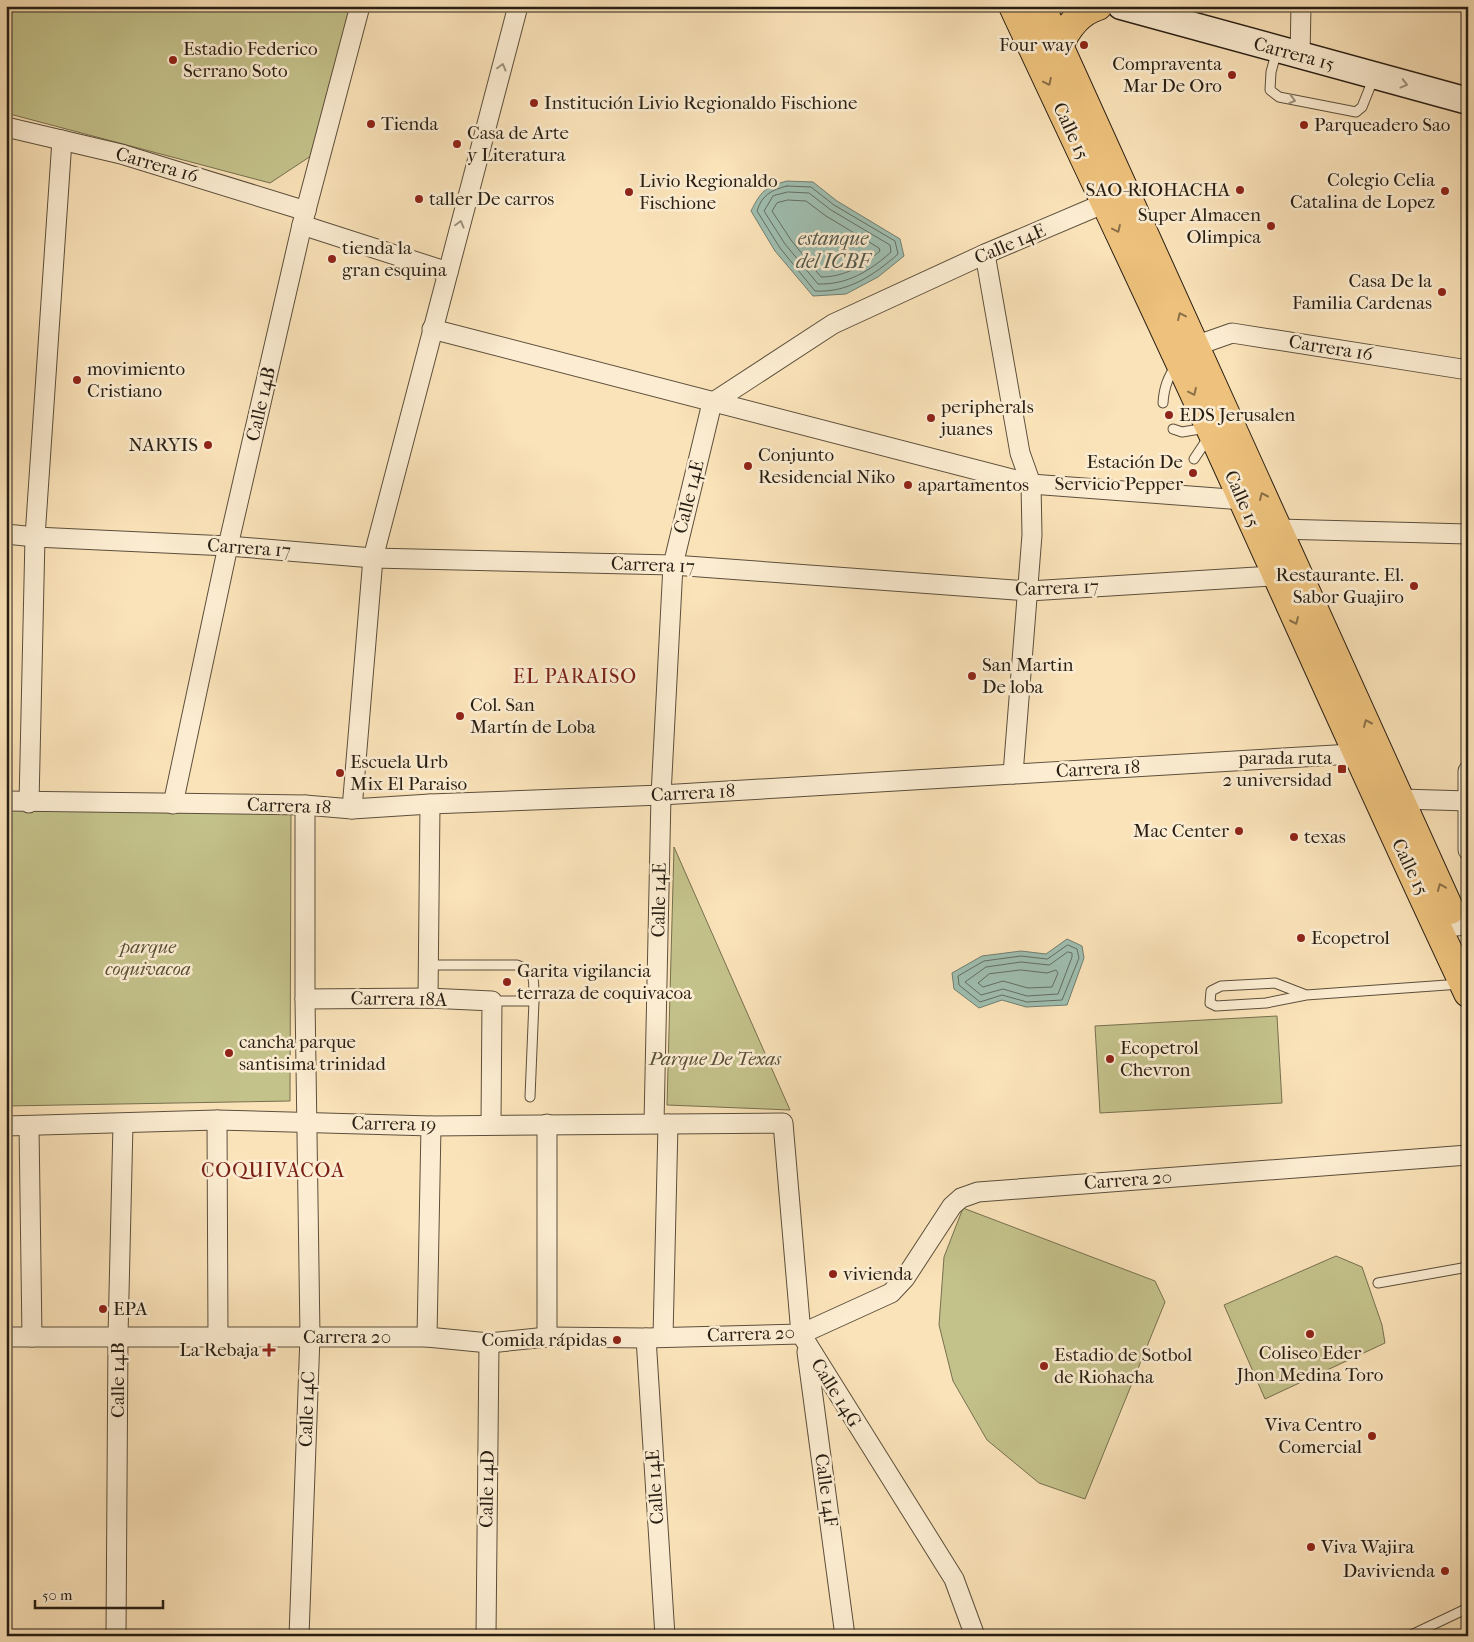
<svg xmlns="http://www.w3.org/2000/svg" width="1474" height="1642" viewBox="0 0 1474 1642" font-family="'IM FELL French Canon',serif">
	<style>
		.green { fill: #c4c28b; stroke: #76704f }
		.water { fill: #9fbeb0; stroke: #6f7e71 }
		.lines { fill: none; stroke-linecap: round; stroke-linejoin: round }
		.shore { stroke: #636e62; stroke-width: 1 }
		.lane-casing { stroke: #5c4f3c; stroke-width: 11 }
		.street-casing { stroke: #5c4f3c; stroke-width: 21 }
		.secondary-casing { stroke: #271e13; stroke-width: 29 }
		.highway-casing { stroke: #271e13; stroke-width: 30 }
		.lane { stroke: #fcedd2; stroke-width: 9 }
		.street { stroke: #fcedd2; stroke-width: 19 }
		.secondary { stroke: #fcedd2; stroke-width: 26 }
		.highway { stroke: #eec27c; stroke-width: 28 }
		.oneway { stroke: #9c907c }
		.oneway2 { stroke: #8a7048 }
		.poi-dot { fill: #8f2418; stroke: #fcedd2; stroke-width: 2 }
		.labels { text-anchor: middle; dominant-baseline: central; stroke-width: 5; stroke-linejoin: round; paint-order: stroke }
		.poi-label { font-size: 19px; fill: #271e13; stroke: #fcedd2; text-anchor: start }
		.street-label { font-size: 19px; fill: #271e13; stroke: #fcedd2 }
		.park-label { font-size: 19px; font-style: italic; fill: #564f37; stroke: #fcedd2 }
		.water-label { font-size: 20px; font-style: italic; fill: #51564a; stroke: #fcedd2 }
		.neighbourhood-label { font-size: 20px; letter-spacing: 1px; fill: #7a1f14; stroke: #fcedd2 }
	</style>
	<rect width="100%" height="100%" fill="#fbe3b9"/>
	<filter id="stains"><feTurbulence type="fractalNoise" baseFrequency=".004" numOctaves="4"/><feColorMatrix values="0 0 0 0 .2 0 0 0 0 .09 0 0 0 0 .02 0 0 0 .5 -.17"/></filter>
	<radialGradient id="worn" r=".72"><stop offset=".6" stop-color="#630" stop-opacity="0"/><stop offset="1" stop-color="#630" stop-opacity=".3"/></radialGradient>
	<g class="green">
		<polygon points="6,6 354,6 317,152 270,183 6,113"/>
		<polygon points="6,806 291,814 290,1101 6,1106"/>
		<polygon points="674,847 790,1110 667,1105"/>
		<polygon points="1277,1016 1282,1103 1100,1113 1095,1026"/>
		<polygon points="963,1208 1155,1281 1165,1302 1085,1499 1039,1483 987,1440 953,1381 939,1325 944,1257"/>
		<polygon points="1336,1256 1362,1267 1382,1325 1385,1343 1265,1399 1224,1305"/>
	</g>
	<g class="water">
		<path d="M787,181L813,182L837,201L900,239L904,256L878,277L846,294L813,296L775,251L751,211C761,191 765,187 787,181Z"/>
		<polygon points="1067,939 1082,946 1084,958 1067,1005 1026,1007 1002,1000 979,1008 954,989 952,973 982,956 1021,951 1046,954"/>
	</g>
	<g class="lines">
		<g class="shore">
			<path d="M787,186L811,187L834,205L895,241L898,254C874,275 848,293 815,291L780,248L757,211C762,195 771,190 787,186Z"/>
			<path d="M788,192L809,193L831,210L890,245L891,252C870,271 847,285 818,284L785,244L764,211L773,196Z"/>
			<path d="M788,200L806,201L826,216L879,248L880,251C863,266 844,277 821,277L791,240L772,211L777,203Z"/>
			<polygon points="1068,945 1077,949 1079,958 1062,1000 1027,1002 1002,995 980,1002 959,985 958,976 984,961 1021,956 1047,959"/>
			<polygon points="1068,952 1072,953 1072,957 1058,994 1027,996 1003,989 981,995 965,982 986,967 1021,962 1049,965"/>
			<polygon points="1021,970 1047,973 1056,970 1058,973 1052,987 1028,988 1003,981 983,987 978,983 989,974"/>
		</g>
		<g class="lane-casing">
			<g id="lane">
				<polyline points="1277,50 1271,72 1270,90 1279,97 1356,112 1362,107 1374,77"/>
				<path d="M1163,403C1164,387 1168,377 1177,364"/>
				<polyline points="1173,429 1182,432 1206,428"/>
				<polyline points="1194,459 1210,435"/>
				<path d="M428,965H517C538,972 533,981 534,1001"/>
				<polyline points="1306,995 1275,983 1221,986 1211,991 1210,1003 1216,1006 1266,1003 1306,995 1461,984"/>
				<polyline points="492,1001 534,1001 530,1097"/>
				<polyline points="1378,1283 1468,1267"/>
				<polyline points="1409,1636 1468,1608"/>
			</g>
		</g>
		<g class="street-casing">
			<g id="street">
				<polyline points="1300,56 1301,6"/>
				<polyline points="6,127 121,154 306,211"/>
				<polyline points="302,225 448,272"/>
				<polyline points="985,254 1020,453 1031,484 1032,535 1013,774"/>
				<polyline points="432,329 1031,484 1243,500"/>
				<polyline points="1195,346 1232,333 1468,370"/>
				<polyline points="1278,529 1468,534"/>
				<polyline points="6,534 35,537 228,546 373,558 673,565 1029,591 1288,575"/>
				<polyline points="1468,771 1468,850"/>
				<polyline points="1401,799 1468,801"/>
				<polyline points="6,801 305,805 352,809 430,804 661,795 1369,753"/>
				<polyline points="29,803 35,537 62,140"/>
				<polyline points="173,804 228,546 302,225 360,6"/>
				<polyline points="352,809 373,558 518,6"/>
				<polyline points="1456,926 1468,925"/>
				<polyline points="428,998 430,804"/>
				<polyline points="305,999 428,998 492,1001 491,1124"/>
				<polyline points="217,1120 218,1338"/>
				<polyline points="654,1123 661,795 673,565 712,403 833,324 985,254 1105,203"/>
				<polyline points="6,1126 217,1120 431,1126 783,1123 801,1334 954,1579 975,1636"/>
				<polyline points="29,1126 32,1337"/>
				<polyline points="6,1337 427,1337 489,1343 547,1337 646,1338 801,1334 891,1293 905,1278 952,1206 961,1198 978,1192 1468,1155"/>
				<polyline points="427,1337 431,1126"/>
				<polyline points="547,1337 547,1124"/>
				<polyline points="663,1337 668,1124"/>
				<polyline points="646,1338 665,1636"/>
				<polyline points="807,1352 845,1636"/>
				<polyline points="116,1636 118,1336 123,1124"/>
				<polyline points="299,1636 310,1336 305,999 305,805"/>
				<polyline points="486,1636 489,1343"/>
			</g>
		</g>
		<g class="secondary-casing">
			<polyline id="secondary" points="1121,6 1468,101"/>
		</g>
		<g class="highway-casing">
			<g id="highway">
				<path d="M1013,6C1089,169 1167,332 1241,496C1316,662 1390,828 1468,993"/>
				<polyline points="1041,6 1450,910"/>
				<path d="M1059,46C1067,28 1078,12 1098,6"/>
			</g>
		</g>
		<use href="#lane" class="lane"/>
		<use href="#street" class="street"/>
		<use href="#secondary" class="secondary"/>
		<use href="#highway" class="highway"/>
	</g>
	<defs><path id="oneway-chevron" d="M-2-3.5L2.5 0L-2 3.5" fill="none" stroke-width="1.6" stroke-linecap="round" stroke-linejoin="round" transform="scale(1.25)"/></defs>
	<g class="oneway">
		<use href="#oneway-chevron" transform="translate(502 67) rotate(-75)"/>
		<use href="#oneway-chevron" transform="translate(1404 84) rotate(15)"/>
		<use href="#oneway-chevron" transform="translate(1292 100) rotate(14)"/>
		<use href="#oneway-chevron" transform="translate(460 224) rotate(-75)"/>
	</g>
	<g class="oneway2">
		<use href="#oneway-chevron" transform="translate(1048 82) rotate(65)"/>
		<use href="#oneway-chevron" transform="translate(1117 229) rotate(65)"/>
		<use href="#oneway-chevron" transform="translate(1181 316) rotate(-115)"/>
		<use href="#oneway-chevron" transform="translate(1193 392) rotate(65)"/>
		<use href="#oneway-chevron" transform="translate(1263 496) rotate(-114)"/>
		<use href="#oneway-chevron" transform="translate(1295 621) rotate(66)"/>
		<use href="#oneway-chevron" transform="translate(1367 723) rotate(-114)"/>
		<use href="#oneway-chevron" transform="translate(1441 887) rotate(-112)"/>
	</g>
	<g class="poi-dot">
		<circle cx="1084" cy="45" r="5"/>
		<circle cx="173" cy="60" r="5"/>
		<circle cx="1232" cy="75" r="5"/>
		<circle cx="534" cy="103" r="5"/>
		<circle cx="371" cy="124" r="5"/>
		<circle cx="1304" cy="125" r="5"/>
		<circle cx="457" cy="144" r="5"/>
		<circle cx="1240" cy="190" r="5"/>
		<circle cx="1445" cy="191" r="5"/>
		<circle cx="629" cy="192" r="5"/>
		<circle cx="419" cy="199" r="5"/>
		<circle cx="1271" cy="226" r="5"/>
		<circle cx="332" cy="259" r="5"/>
		<circle cx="1442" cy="292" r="5"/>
		<circle cx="77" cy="380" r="5"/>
		<circle cx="1169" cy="415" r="5"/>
		<circle cx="931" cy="418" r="5"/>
		<circle cx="208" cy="445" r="5"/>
		<circle cx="748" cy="466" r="5"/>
		<circle cx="1193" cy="473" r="5"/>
		<circle cx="908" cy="485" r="5"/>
		<circle cx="1414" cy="586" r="5"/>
		<circle cx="972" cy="676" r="5"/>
		<circle cx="460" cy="716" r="5"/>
		<rect x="1337" y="764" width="10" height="10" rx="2.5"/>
		<circle cx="340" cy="773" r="5"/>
		<circle cx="1239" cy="831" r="5"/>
		<circle cx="1294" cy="837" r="5"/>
		<circle cx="1301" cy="938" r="5"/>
		<circle cx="507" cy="982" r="5"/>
		<circle cx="229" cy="1053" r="5"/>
		<circle cx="1110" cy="1059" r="5"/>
		<circle cx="833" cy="1274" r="5"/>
		<circle cx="103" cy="1309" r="5"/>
		<circle cx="1310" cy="1334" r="5"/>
		<circle cx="617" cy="1340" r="5"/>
		<path d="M266.5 1342.5h5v5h5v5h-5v5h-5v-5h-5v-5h5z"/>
		<circle cx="1044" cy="1366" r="5"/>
		<circle cx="1372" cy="1436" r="5"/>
		<circle cx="1311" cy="1547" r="5"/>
		<circle cx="1445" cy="1571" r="5"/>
	</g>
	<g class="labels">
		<g class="poi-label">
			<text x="1074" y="45" text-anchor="end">Four way</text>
			<text x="183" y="49">Estadio Federico<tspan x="183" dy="22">Serrano Soto</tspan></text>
			<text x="1222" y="64" text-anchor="end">Compraventa<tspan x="1222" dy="22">Mar De Oro</tspan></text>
			<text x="544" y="103">Institución Livio Regionaldo Fischione</text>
			<text x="381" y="124">Tienda</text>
			<text x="1314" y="125">Parqueadero Sao</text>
			<text x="467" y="133">Casa de Arte<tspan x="467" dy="22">y Literatura</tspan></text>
			<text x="1435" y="180" text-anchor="end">Colegio Celia<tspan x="1435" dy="22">Catalina de Lopez</tspan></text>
			<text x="639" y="181">Livio Regionaldo<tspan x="639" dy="22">Fischione</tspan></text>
			<text x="1230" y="190" text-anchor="end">SAO-RIOHACHA</text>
			<text x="429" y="199">taller De carros</text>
			<text x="1261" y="215" text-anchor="end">Super Almacen<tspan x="1261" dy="22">Olimpica</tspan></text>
			<text x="342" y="248">tienda la<tspan x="342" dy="22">gran esquina</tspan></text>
			<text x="1432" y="281" text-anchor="end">Casa De la<tspan x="1432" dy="22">Familia Cardenas</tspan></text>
			<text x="87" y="369">movimiento<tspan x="87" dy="22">Cristiano</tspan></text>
			<text x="941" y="407">peripherals<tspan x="941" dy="22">juanes</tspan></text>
			<text x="1179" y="415">EDS Jerusalen</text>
			<text x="198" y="445" text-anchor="end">NARYIS</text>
			<text x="758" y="455">Conjunto<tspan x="758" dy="22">Residencial Niko</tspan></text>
			<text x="1183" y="462" text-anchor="end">Estación De<tspan x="1183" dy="22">Servicio Pepper</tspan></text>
			<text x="918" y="485">apartamentos</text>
			<text x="1404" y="575" text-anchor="end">Restaurante. El.<tspan x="1404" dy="22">Sabor Guajiro</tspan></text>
			<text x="982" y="665">San Martin<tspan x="982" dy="22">De loba</tspan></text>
			<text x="470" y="705">Col. San<tspan x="470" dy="22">Martín de Loba</tspan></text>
			<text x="1332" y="758" text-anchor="end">parada ruta<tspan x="1332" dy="22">2 universidad</tspan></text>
			<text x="350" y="762">Escuela Urb<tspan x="350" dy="22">Mix El Paraiso</tspan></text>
			<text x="1229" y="831" text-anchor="end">Mac Center</text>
			<text x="1304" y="837">texas</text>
			<text x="1311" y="938">Ecopetrol</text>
			<text x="517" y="971">Garita vigilancia<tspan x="517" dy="22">terraza de coquivacoa</tspan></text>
			<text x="239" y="1042">cancha parque<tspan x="239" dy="22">santisima trinidad</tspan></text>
			<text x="1120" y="1048">Ecopetrol<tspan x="1120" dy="22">Chevron</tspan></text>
			<text x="843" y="1274">vivienda</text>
			<text x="113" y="1309">EPA</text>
			<text x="607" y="1340" text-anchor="end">Comida rápidas</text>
			<text x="259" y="1350" text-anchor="end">La Rebaja</text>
			<text x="1310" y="1353" text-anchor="middle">Coliseo Eder<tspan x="1310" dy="22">Jhon Medina Toro</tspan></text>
			<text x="1054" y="1355">Estadio de Sotbol<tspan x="1054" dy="22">de Riohacha</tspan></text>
			<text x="1362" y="1425" text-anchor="end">Viva Centro<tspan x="1362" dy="22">Comercial</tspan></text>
			<text x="1321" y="1547">Viva Wajira</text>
			<text x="1435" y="1571" text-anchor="end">Davivienda</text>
		</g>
		<g class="street-label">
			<text transform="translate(1294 54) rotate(15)">Carrera 15</text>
			<text transform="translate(1071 131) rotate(65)">Calle 15</text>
			<text transform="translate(157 165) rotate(16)">Carrera 16</text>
			<text transform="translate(1010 244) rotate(-23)">Calle 14E</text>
			<text transform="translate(1331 348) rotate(9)">Carrera 16</text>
			<text transform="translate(261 404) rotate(-77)">Calle 14B</text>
			<text transform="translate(689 497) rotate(-76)">Calle 14E</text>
			<text transform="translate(1242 499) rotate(66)">Calle 15</text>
			<text transform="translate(249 548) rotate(4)">Carrera 17</text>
			<text transform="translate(653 565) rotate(2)">Carrera 17</text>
			<text transform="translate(1057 588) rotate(-2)">Carrera 17</text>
			<text transform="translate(1098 769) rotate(-3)">Carrera 18</text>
			<text transform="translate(693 793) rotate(-3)">Carrera 18</text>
			<text transform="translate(289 806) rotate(2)">Carrera 18</text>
			<text transform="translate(1410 867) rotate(64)">Calle 15</text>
			<text transform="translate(659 900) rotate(-89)">Calle 14E</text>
			<text transform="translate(399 999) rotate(1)">Carrera 18A</text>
			<text transform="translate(394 1124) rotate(1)">Carrera 19</text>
			<text transform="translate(1128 1180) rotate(-4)">Carrera 20</text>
			<text transform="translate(751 1334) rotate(-2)">Carrera 20</text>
			<text x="347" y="1337">Carrera 20</text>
			<text transform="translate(118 1380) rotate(-90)">Calle 14B</text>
			<text transform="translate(836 1393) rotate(58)">Calle 14G</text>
			<text transform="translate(307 1409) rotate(-88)">Calle 14C</text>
			<text transform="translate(655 1487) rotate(-94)">Calle 14E</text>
			<text transform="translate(487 1489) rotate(-89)">Calle 14D</text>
			<text transform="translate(826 1490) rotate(82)">Calle 14F</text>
		</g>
		<g class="park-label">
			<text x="148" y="947">parque<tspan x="148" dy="22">coquivacoa</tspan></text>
			<text x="715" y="1059">Parque De Texas</text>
		</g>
		<g class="water-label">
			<text x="833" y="238">estanque<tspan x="833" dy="23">del ICBF</tspan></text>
		</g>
		<g class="neighbourhood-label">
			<text x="575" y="676">EL PARAISO</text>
			<text x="273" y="1170">COQUIVACOA</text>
		</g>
	</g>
	<rect width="1474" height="1642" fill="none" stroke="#fbe3b9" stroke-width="25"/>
	<rect x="8" y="8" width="1459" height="1627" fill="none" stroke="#271e13" stroke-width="2.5"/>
	<rect x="12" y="12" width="1449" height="1617" fill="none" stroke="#271e13"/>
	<path d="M35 1600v8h128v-8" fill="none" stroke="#271e13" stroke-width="2.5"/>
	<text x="42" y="1600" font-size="15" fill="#271e13" stroke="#fcedd2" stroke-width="4" paint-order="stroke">50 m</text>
	<rect width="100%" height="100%" filter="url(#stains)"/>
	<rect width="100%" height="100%" fill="url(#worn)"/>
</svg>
